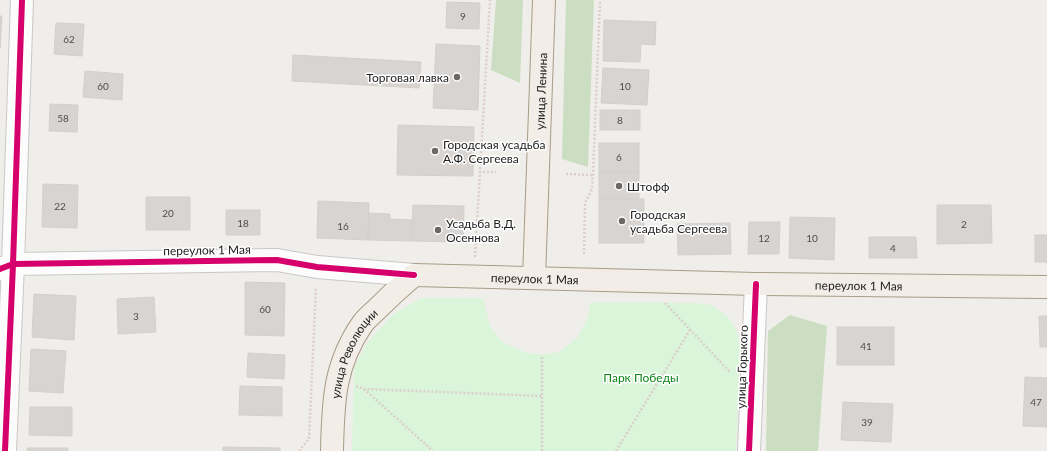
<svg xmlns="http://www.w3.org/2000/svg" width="1047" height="451" viewBox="0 0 1047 451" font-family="Lato,sans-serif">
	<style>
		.forest { fill: #cbdec1 }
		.park { fill: #daf5da }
		.building { fill: #d7d4d2; stroke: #d3d0cc }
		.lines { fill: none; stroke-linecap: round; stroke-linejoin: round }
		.minor-casing { stroke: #c9c8c7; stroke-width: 24 }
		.major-casing { stroke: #a79c86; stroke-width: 24 }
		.path { stroke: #dccecd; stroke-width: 2.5; stroke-dasharray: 2 2; stroke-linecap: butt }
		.minor { stroke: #fdfcfc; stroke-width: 22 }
		.major { stroke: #f3ede7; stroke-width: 22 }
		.cycleway-casing { stroke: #fff; stroke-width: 8 }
		.cycleway { stroke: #d6006c; stroke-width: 6 }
		.poi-dot { fill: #6a6968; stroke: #fff; stroke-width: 1.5 }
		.labels { text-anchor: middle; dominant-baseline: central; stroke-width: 3; stroke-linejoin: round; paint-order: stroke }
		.number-label { font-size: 10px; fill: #4f4e4e }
		.poi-label { font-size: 12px; fill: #222; stroke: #fff; text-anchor: start }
		.street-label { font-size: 12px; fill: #222; stroke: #fff }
		.park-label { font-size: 12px; fill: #0c8416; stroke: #fff }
	</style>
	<rect width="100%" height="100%" fill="#f0eeeb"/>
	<g class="forest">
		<polygon points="496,0 523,0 520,83 491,70"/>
		<polygon points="566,0 594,0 588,167 562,159"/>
		<polygon points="790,315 827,326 818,451 766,451 768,331"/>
	</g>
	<polygon class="park" points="421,298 483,298 490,326 502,342 525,352 542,355 559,352 578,337 587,319 591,302 696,303 712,305 728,317 736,329 740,344 736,451 352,451 354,367 368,342 392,315"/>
	<g class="building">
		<polygon points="447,2 480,3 479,29 446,28"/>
		<polygon points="0,16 2,16 0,48"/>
		<polygon points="604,20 656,22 655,45 641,44 640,62 603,61"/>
		<polygon points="56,23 84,24 82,56 54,54"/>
		<polygon points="436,44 480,46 478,110 433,108"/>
		<polygon points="293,55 421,62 419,88 292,81"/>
		<polygon points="603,68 649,70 647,105 601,103"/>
		<polygon points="85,71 123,74 122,100 83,97"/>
		<polygon points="50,104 78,105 77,132 49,131"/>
		<rect x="600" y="110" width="40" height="20"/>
		<polygon points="398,125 474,127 473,176 397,175"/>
		<rect x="599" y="143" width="40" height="29"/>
		<rect x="599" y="172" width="40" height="27"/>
		<polygon points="43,184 78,185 77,228 42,227"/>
		<rect x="146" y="197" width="44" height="33"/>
		<rect x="599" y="199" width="45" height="44"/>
		<polygon points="318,201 369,203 368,240 317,238"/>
		<polygon points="413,205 464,206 463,242 412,241"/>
		<polygon points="937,205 991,205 992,243 937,244"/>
		<rect x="226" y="210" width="34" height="25"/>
		<polygon points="369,213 390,214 390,219 412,220 412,241 368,240"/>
		<polygon points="790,217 835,218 834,260 789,258"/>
		<polygon points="749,222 780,222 779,254 748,254"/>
		<polygon points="730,223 731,254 678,255 677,224"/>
		<rect x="1035" y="235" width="12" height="27"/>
		<polygon points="869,237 916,237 917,258 869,258"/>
		<polygon points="245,282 285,283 284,336 245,335"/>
		<polygon points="34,294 76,296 74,340 32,337"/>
		<polygon points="154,297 156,332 118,334 117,299"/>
		<polygon points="1039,316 1047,316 1047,347 1040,347"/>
		<rect x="837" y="327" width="57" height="38"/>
		<polygon points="31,349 66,351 63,393 29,391"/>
		<polygon points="248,353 285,355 284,379 247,377"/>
		<polygon points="1025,377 1047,378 1047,427 1023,426"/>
		<polygon points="240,386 282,387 282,416 239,415"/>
		<polygon points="843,402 893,404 891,442 841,440"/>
		<polygon points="30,407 72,407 72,436 29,435"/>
		<polygon points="223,447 280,448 280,451 223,451"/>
		<rect x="27" y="448" width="41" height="3"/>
	</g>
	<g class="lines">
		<g class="minor-casing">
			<g id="minor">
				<polyline points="0,269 13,264 277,260 317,267 414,275"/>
				<polyline points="5,451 13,264 22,0"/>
				<polyline points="749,451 756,284"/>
			</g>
		</g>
		<g class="major-casing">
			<g id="major">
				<path id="s1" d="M534,278L544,0"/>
				<path id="s2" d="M332,451C333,402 334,364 363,323C367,318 372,314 376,310C388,298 401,286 414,275L756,284L1047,287"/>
			</g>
		</g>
		<g class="path">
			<polyline points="479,172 496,172"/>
			<polyline points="566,174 593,175"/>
			<polyline points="584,254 585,203 592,189 593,175 600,0"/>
			<polyline points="475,257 490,0"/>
			<polyline points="665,303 730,372"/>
			<polyline points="356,386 364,389 543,396"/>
			<polyline points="364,389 433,451"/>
			<polyline points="299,451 309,439 316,287"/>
			<polyline points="542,451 542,355"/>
			<polyline points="616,451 690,330"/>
		</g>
		<use href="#minor" class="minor"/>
		<use href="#major" class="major"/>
		<g class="cycleway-casing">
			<g id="cycleway">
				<polyline points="0,269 13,264 277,260 317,267 414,275"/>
				<polyline points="5,451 13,264 22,0"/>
				<polyline points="749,451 756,284"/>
			</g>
		</g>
		<use href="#cycleway" class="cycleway"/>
	</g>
	<g class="poi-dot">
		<circle cx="457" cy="77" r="4"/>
		<circle cx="435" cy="151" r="4"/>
		<circle cx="619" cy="186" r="4"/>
		<circle cx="622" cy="221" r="4"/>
		<circle cx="438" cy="230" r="4"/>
	</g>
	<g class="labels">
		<g class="number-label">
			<text x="463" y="16">9</text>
			<text x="69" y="39">62</text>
			<text x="103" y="86">60</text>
			<text x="625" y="86">10</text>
			<text x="63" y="118">58</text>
			<text x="620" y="120">8</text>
			<text x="619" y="157">6</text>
			<text x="60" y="206">22</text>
			<text x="168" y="213">20</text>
			<text x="243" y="223">18</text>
			<text x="964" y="224">2</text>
			<text x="343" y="226">16</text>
			<text x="764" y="238">12</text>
			<text x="812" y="238">10</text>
			<text x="893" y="248">4</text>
			<text x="265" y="309">60</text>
			<text x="136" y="316">3</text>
			<text x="866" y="346">41</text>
			<text x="1036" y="402">47</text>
			<text x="867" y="422">39</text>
		</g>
		<g class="poi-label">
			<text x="449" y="77" text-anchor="end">Торговая лавка</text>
			<text x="443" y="144">Городская усадьба<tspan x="443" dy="14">А.Ф. Сергеева</tspan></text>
			<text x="627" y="186">Штофф</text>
			<text x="630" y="214">Городская<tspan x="630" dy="14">усадьба Сергеева</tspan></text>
			<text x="446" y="223">Усадьба В.Д.<tspan x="446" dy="14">Осеннова</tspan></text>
		</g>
		<g class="street-label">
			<text stroke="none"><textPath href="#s1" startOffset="187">улица Ленина</textPath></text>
			<text transform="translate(207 250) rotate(-1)">переулок 1 Мая</text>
			<text stroke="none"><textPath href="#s2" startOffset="325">переулок 1 Мая</textPath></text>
			<text stroke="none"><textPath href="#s2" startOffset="649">переулок 1 Мая</textPath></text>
			<text stroke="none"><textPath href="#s2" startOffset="102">улица Революции</textPath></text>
			<text transform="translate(742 367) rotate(-88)">улица Горького</text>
		</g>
		<g class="park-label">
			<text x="641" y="377">Парк Победы</text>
		</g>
	</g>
</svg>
